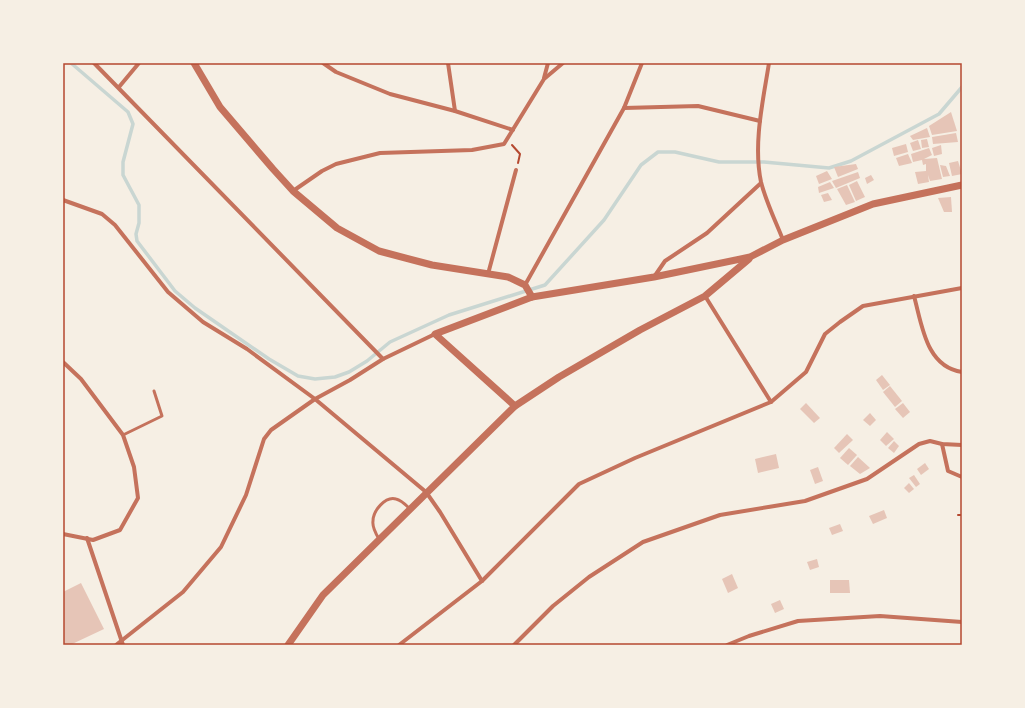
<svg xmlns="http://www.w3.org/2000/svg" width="1025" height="708" viewBox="0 0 1025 708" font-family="Mulish,sans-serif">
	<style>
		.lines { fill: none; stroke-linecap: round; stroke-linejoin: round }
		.stream { stroke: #c9d6d2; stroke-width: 3.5 }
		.building { fill: #e6c5b7 }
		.path { stroke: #b5482f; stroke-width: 2 }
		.service { stroke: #c5725c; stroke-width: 3 }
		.minor { stroke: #c5725c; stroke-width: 4 }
		.tertiary { stroke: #c5725c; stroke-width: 7 }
		.neatline { fill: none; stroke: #b5482f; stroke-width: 1.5 }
	</style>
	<rect width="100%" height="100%" fill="#f6efe4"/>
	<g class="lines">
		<polyline class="stream" points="71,63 128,112 133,124 123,162 123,175 139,205 139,223 136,234 137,241 175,291 195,308 269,359 298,376 315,379 335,377 349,372 367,361 390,342 449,315 545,285 604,220 641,165 658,152 675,152 719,162 764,162 829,168 851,161 939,114 962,87"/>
	</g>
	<g class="building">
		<polygon points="951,112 957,131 932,135 929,126"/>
		<polygon points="927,128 930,137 913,140 910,136"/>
		<polygon points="956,133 958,142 933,144 932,137"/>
		<polygon points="927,139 929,147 922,148 921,140"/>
		<polygon points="918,140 921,149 913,151 910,143"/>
		<polygon points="906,144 908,152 894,156 892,148"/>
		<polygon points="941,145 942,154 934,156 932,148"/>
		<polygon points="929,148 932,155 924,159 937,158 942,179 930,181 928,175 929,182 918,184 915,172 926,171 926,164 923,165 922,160 913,162 911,154"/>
		<polygon points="908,154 912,163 899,166 896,158"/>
		<polygon points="958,161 962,174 952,176 949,163"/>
		<polygon points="856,164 858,169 838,177 834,167"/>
		<polygon points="940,165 946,166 950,176 943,177"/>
		<polygon points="827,171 832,179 819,184 816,176"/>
		<polygon points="858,172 860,178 836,188 832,181"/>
		<polygon points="871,175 874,180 867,184 865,178"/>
		<polygon points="857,181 865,197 856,201 849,185"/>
		<polygon points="830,182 834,188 819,193 818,187"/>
		<polygon points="847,185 855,202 846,205 837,189"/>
		<polygon points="828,193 832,200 824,202 821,195"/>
		<polygon points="951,197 952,212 944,212 938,198"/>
		<polygon points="882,375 890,385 883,390 876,380"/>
		<polygon points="890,386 902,401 895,407 883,392"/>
		<polygon points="806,403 820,418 814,423 800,409"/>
		<polygon points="903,403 910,412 903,418 895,409"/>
		<polygon points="870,413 876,420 870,426 863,420"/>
		<polygon points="887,432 894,439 886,446 880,440"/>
		<polygon points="847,434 853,440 839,453 834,448"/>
		<polygon points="894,441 899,446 894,453 888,448"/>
		<polygon points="849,448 857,455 848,465 840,458"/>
		<polygon points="776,454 779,468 758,473 755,459"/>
		<polygon points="858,457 870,468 860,474 850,466"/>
		<polygon points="925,463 929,469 921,475 917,469"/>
		<polygon points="818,467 823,481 815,484 810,470"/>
		<polygon points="914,475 920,484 916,487 909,478"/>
		<polygon points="909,483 914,489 909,493 904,488"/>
		<polygon points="884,510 887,518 873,524 869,516"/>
		<polygon points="840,524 843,531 832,535 829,528"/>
		<polygon points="817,559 819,567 810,570 807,562"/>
		<polygon points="732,574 738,588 728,593 722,579"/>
		<polygon points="830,580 849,580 850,593 830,593"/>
		<polygon points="81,583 104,629 70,645 63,645 63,592"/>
		<polygon points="780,600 784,609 775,613 771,604"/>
	</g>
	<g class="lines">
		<g class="path">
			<polyline points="512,145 520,154 518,163"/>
			<polyline points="958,515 962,515"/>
		</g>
		<g class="service">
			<polyline points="123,435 162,416 154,391"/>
			<path d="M379,539C376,534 372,527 373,521C373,511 385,496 396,499C401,500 406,505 409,508"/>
		</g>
		<g class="minor">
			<polyline points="94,63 383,359"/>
			<polyline points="323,63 336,72 390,94 455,111 513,130"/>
			<polyline points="448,63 455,111"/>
			<path d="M769,63C763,101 753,144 761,182C766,202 776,222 783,240"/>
			<polyline points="544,78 548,63"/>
			<polyline points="119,87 139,63"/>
			<polyline points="624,108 698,106 760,121"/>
			<polyline points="293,191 322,171 336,164 380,153 472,150 504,144 544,79 563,63"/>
			<polyline points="63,200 102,214 115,225 168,292 203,322 247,349 315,399 426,492 440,512 482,581"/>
			<polyline points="488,274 516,170"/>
			<polyline points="654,277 665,261 707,233 761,183"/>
			<polyline points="525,285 624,108 642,63"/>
			<polyline points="705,296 771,402"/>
			<path d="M914,296C922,325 926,367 962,372"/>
			<polyline points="63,362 81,379 123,435 134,467 138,498 120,530 93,540 63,534"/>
			<polyline points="942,444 948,471 962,477"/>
			<polyline points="87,538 123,645"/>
			<polyline points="116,645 183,592 221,547 246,495 264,439 271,430 315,399 350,380 383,359 435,334"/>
			<polyline points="399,645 482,581 579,484 635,458 771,402 806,372 825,334 840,322 863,306 962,288"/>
			<polyline points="514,645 553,606 589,577 643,542 720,515 805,501 867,479 919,444 930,441 942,444 962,445"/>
			<polyline points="727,645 749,636 798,621 880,616 962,622"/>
		</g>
		<g class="tertiary">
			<polyline points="194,63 220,107 273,169 293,191 337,228 379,251 432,265 508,277 525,285 532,297"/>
			<polyline points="515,406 435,334 532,297 654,277 750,257 783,240 873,204 962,185"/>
			<polyline points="288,645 323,595 515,406 559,377 640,330 705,296 749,259"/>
		</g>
	</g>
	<rect width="1025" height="708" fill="none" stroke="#f6efe4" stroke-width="128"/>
	<rect x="64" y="64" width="897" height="580" class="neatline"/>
</svg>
